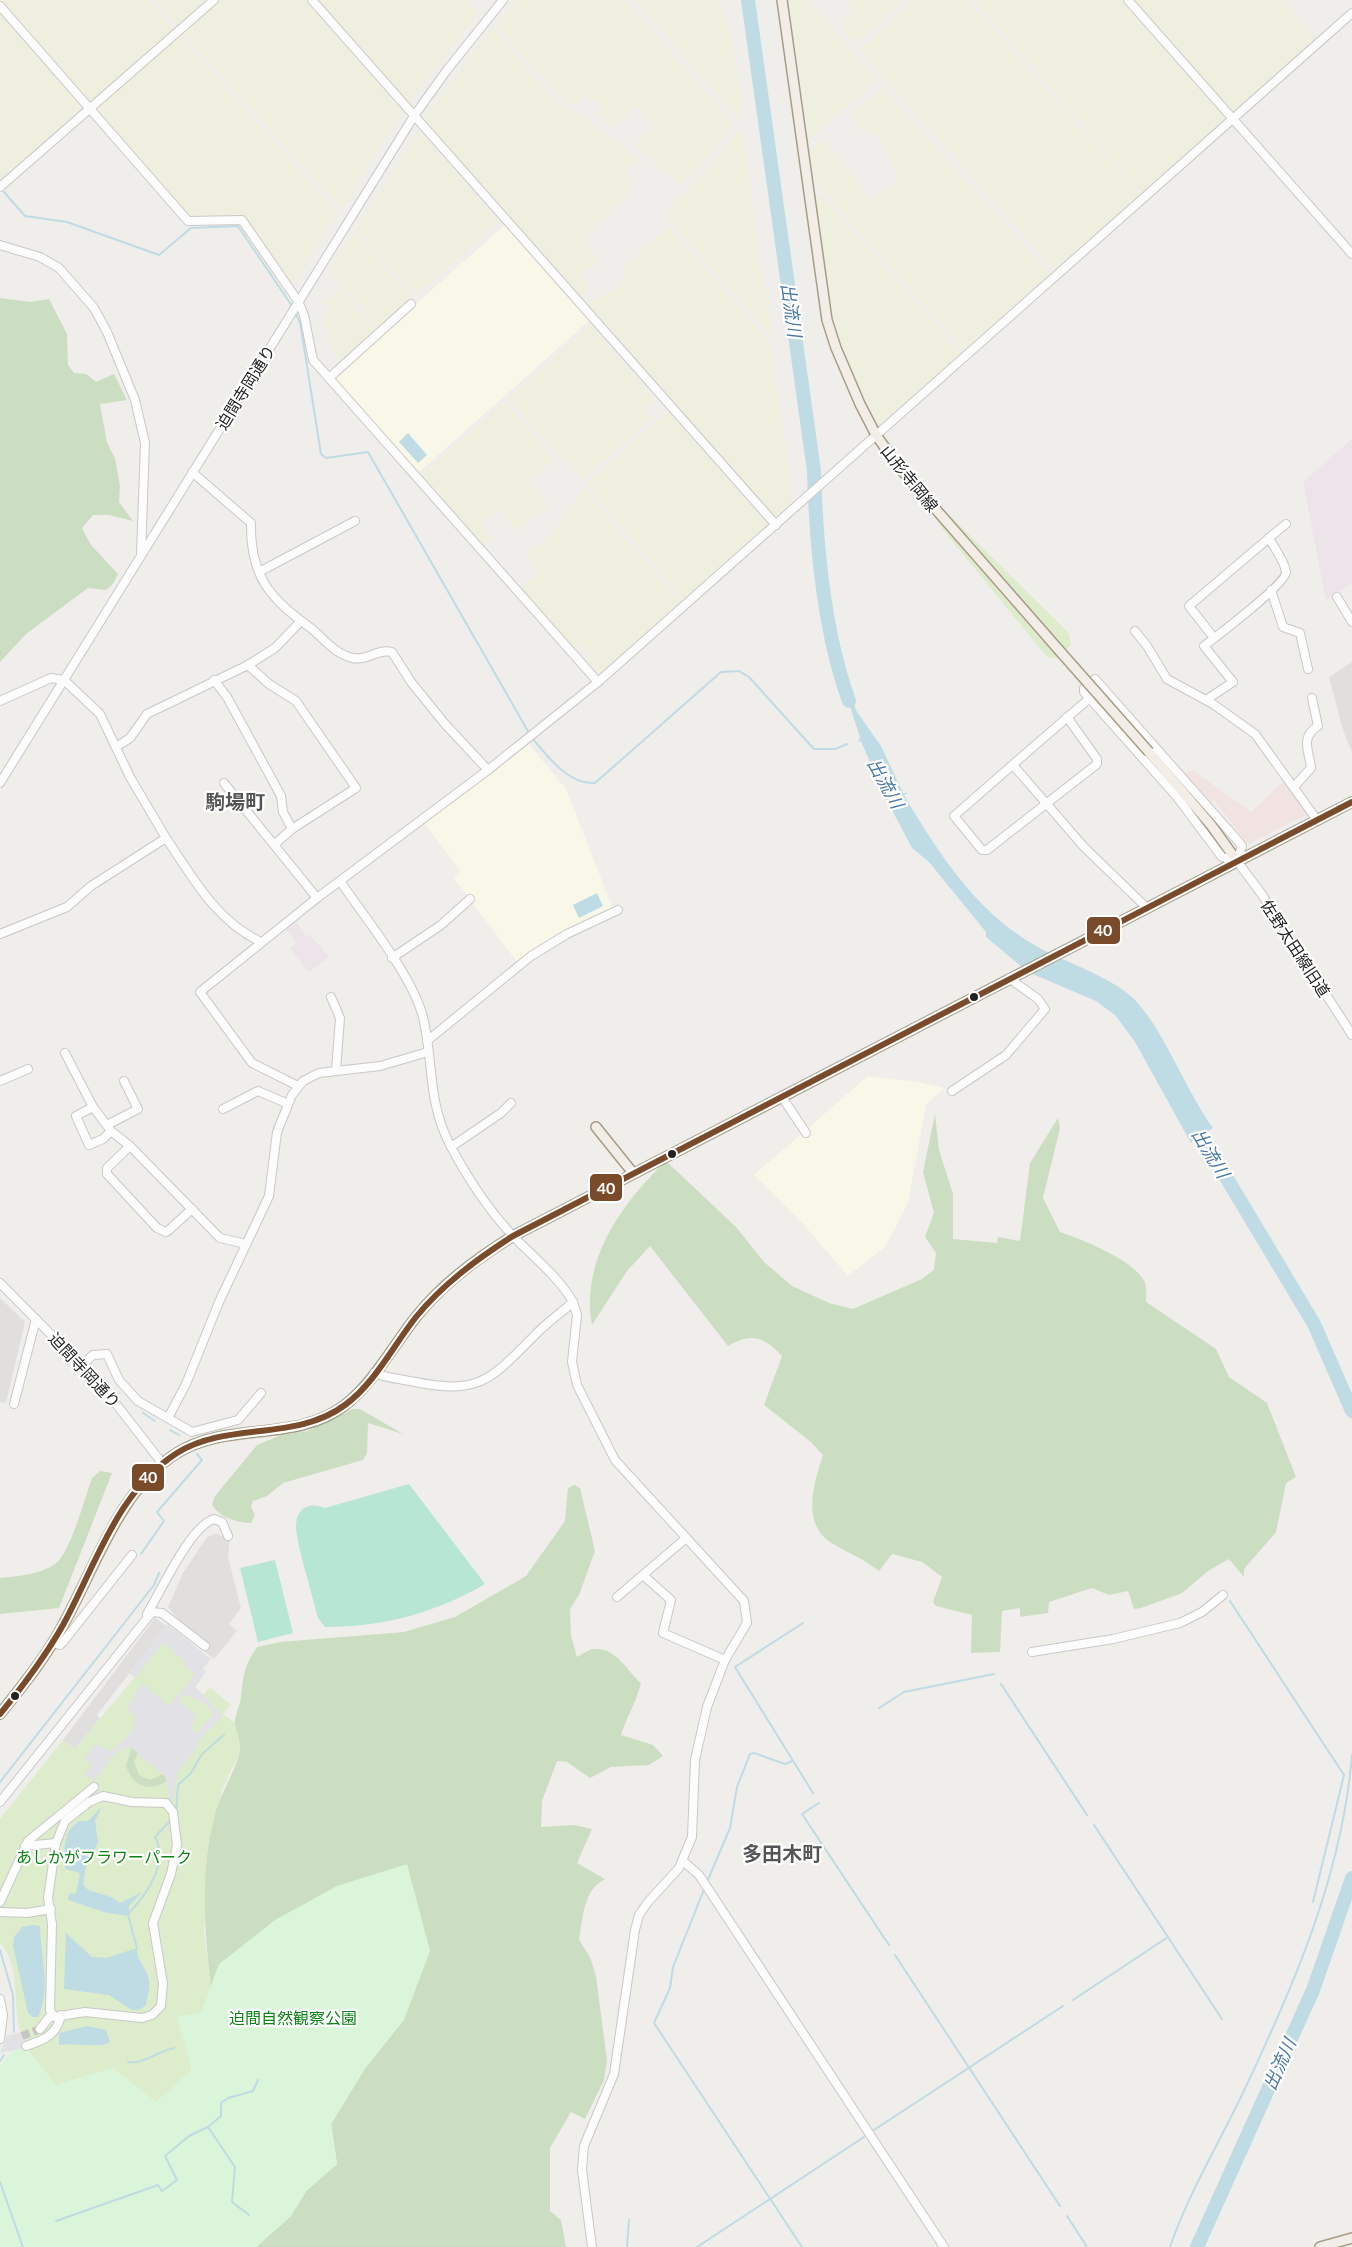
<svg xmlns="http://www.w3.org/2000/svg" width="1352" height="2247" viewBox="0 0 1352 2247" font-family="Lato,'Noto Sans JP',sans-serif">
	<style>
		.commercial { fill: #f1e3e1 }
		.industrial { fill: #ede4e9 }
		.education { fill: #f8f7e8 }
		.farmland { fill: #efefdf }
		.grass { fill: #ddeccb }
		.forest { fill: #cbdec1 }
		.park { fill: #daf5da }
		.pitch { fill: #b7e6d2 }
		.parking { fill: #e0dfde }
		.plaza { fill: #e2e1e5; fill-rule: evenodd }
		.water { fill: #bfdbe3 }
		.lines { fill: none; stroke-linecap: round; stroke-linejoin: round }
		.stream { stroke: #bfdbe3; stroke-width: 2 }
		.river { stroke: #bfdbe3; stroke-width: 14 }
		.minor-tunnel { stroke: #c7c5c3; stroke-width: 8; stroke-dasharray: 8 4; stroke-linecap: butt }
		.minor-casing { stroke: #c9c8c7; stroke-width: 10 }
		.major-casing { stroke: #a79c86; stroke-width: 12 }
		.minor { stroke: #fdfcfc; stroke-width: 8 }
		.major { stroke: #f3ede7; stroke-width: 9 }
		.major-bridge-casing { stroke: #a79c86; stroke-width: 12; stroke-linecap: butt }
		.major-bridge { stroke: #f3ede7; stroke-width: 9 }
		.bus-1-casing { stroke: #fff; stroke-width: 10 }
		.bus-1 { stroke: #7a4b2a; stroke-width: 6 }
		.bus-dot { fill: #222; stroke: #fff; stroke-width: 2 }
		.labels { text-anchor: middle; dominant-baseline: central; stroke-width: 4.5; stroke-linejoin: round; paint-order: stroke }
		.street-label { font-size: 16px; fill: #222; stroke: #fff }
		.park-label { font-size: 16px; fill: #0c8416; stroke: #fff }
		.water-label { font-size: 18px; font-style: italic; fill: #4a7aab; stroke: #fff }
		.quarter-label { font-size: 20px; font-weight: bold; fill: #555; stroke: #fff }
		.line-badge { stroke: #fff; stroke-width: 2 }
		.badge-label { font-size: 16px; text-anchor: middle; font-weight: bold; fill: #fff }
	</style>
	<rect width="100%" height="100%" fill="#f0eeeb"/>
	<polygon class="commercial" points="1193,770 1251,812 1284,781 1308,814 1251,843 1247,843 1214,800 1211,802 1185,773"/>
	<g class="industrial">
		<polygon points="1352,439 1352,583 1326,600 1303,482"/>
		<polygon points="294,919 307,937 310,935 329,957 309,972 290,948 297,943 284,927"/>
	</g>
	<g class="education">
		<polygon points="506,224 590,320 418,473 333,378"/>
		<polygon points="527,742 566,789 613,909 559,933 518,963 454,878 461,871 423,822"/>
		<polygon points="868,1076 918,1082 944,1088 926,1105 908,1203 885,1247 848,1276 805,1226 754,1175"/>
	</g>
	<g class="farmland">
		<polygon points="0,0 149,0 176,30 93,103 90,103"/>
		<polygon points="155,0 209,0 179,27"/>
		<polygon points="218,0 307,0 403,111 342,210 182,32"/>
		<polygon points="319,0 468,0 479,12 410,103"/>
		<polygon points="517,0 626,0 733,123 705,162 681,185 635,145 655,126 636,106 614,126 597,113 601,106 596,101 583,96 578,105 568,104 495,25"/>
		<polygon points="635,0 720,0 730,29 742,98 741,121"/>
		<polygon points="789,0 809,0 877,80 810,139"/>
		<polygon points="849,0 905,0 855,44 839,25 855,16"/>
		<polygon points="914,0 968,0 1141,195 1056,271 860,50"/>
		<polygon points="974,0 1123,0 1229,119 1143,194"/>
		<polygon points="1131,0 1283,0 1317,39 1232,114"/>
		<polygon points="0,11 85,105 84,109 3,181 0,178"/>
		<polygon points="492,28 558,104 567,110 576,111 640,160 627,170 632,189 583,239 602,263 583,272 590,289 580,297 424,120"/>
		<polygon points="179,34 338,213 292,286 243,217 189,216 95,108"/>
		<polygon points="882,87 1051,275 965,351 816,183 811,150 823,140 854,175 870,200 898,183 897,174 877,134 859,129 850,116"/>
		<polygon points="739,129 744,135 764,287 768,287 773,338 665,214 710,168"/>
		<polygon points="419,130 499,222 416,296 356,230"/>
		<polygon points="821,195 962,353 880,426 850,371 837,330 829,296 816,198"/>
		<polygon points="669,227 771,343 794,503 778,518 775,517 588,303 622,285 625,266"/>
		<polygon points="355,232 412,297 379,328 329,272"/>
		<polygon points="340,288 377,330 339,364 322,316 330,309 324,303"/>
		<polygon points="591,326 654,399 645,408 653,417 585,478 552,448 509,398"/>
		<polygon points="505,402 555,459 528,482 549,505 517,531 498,509 482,523 493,538 482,546 421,476"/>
		<polygon points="668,412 769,524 685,599 614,518 587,483"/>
		<polygon points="586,488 619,532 682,602 599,677 585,662 591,656 580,644 573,649 519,588 538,575 526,554 547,540"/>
	</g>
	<g class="grass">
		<polygon points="945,511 1068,632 1071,645 1057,658 1047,657 940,526 935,516 1054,654 1064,647"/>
		<path d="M163,1643L185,1661L183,1664L201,1679L195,1687L203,1695L210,1687L231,1705L223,1714L235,1723L240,1738V1752L222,1789L209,1844L204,1932L211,1987L205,2005L197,2062L179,2023L192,2070L156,2102L113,2068L56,2085C42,2067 24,2050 19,2027C13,2001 20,1964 0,1943V1819L63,1740L75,1749Z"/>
	</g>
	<g class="forest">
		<polygon points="0,298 30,302 49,299 67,334 68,365 74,373 86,374 96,382 114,374 127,400 100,404 107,443 115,458 120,486 119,502 133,521 109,515 93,515 82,528 91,545 118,574 113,584 106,590 88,588 26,634 0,662"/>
		<path d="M935,1114L939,1150L953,1194V1239L997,1243L998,1237L1020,1241L1030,1163L1058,1118L1060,1128L1043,1198L1060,1232C1081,1239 1137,1261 1145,1283C1147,1288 1146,1297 1146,1302L1216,1349L1229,1377L1267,1403L1296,1477L1286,1483L1276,1532L1244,1569V1577L1229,1559L1208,1571L1182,1593L1141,1608L1134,1609L1128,1591L1109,1595L1092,1588L1049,1602L1048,1613L1020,1617V1608L1002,1611L1000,1652L971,1653L972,1615L936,1606L933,1602L942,1577L922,1562L892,1554L879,1571C863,1558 846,1552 830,1542C801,1522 814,1483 823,1455L811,1442L764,1405L782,1356C764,1337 752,1332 728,1346L650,1246L627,1271L592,1325C580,1261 622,1203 666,1161L736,1227L764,1262L792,1286L829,1303L853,1309L922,1279L934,1270L936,1253L925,1237L934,1213L923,1172Z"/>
		<path d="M353,1409H360L403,1434L368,1423L367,1453L363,1460L283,1483L267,1496L253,1501L251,1507L255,1515L251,1523C238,1523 218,1517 212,1504L215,1496L257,1445L281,1435L308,1431Z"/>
		<path d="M100,1471L112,1473L59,1608L0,1614V1578C18,1576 39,1575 55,1564C70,1554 85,1497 92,1478Z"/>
		<path d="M574,1485L580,1488L595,1551L579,1595L570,1609L571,1636L577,1657C581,1655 588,1650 593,1649C617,1647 626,1670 641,1683C636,1703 627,1716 621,1735L653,1745L663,1756L649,1765L611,1767L590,1778L567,1762L557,1761L542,1801L541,1827L574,1825L592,1829L577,1863L605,1879C583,1890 583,1918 579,1940L590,1957L596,1976L607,2061L604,2080L585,2119L571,2112L550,2148V2211L561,2220L566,2247H256L291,2216L306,2191L337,2164L331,2124L364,2070L211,1987C204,1930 200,1871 215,1815C220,1793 236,1771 240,1751C241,1741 237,1734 235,1724C234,1716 240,1706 241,1698C243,1676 244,1666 257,1647L280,1642L404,1632L455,1617L526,1576L565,1521L568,1488Z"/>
		<path d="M132,1748L138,1753L134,1762L139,1775L149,1780L164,1774L167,1781C149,1793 131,1785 126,1765Z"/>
	</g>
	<polygon class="park" points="407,1864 430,1951 404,2020 364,2070 331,2124 337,2164 306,2191 291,2216 256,2247 0,2247 0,2066 13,2051 26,2048 56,2085 113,2068 156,2102 192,2070 177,2016 201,2013 219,1964 275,1920 337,1886"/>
	<g class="pitch">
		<path d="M409,1484L485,1584C435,1613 384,1627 325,1627L318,1618L315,1607C311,1590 295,1539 296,1525C297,1506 311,1502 325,1508Z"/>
		<polygon points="275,1560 293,1633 258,1642 240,1568"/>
	</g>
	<g class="parking">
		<polygon points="1352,662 1352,752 1343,730 1329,677"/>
		<polygon points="0,1298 25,1322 6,1403 0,1402"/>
		<polygon points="215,1534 230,1539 228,1557 241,1608 229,1624 237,1631 214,1659 171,1625 176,1617 168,1607 183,1573 207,1537"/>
		<polygon points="155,1618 166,1626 97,1715 100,1718 75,1749 63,1740"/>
	</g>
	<g class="plaza">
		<path d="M167,1624L211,1659L203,1669L206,1672L195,1687L223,1716L203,1735L193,1753L178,1771L172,1800L174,1808L166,1801L169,1798L166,1777L151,1764L146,1766L148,1762L130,1747L123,1748L111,1757L94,1783L92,1778L84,1775L92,1765L84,1758L96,1744L111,1751L132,1732L135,1718L127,1708L142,1683L169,1706L195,1674L183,1664L185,1661L163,1643L135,1678L130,1673ZM187,1695L206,1704L213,1714L197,1733L191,1730L195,1718L193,1712L180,1703L181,1697Z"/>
		<polygon points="21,2032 26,2048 0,2053 7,2036"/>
	</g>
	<g class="water">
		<polygon points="408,433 427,455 418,463 399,442"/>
		<path d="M846,684L857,712L881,746L903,793H908L904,795C937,851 974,909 1031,943C1062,962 1110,975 1135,1000C1165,1032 1186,1091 1213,1128L1191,1143L1135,1042L1116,1016L1096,1001L1028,972L986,937V932L929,862L912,848L883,793L861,741L858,742L860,737L843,685Z"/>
		<polygon points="597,893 603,906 579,918 573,905"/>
		<path d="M102,1806L95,1821L98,1842L86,1867L83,1884L88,1890L111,1897L120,1903L142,1892L129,1906V1916L107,1913L68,1900L69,1893L76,1894L80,1873L65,1869C64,1851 62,1832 79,1821H88Z"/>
		<path d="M32,1925L40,1926C40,1956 52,1988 38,2017H32L28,2013L13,1946L14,1937L22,1927Z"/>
		<path d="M66,1933L92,1957L107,1958L137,1948C136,1960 147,1968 149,1980C151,1989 147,1996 146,2005L139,2010H132L109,1995L64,1989Z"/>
		<path d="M87,2026L106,2030L110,2042C101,2049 73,2042 59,2045V2033Z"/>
	</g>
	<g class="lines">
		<g class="stream">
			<polyline points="4,192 25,216 67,222 159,255 191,228 238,226 292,306"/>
			<polyline points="294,311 300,322 321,454 326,458 368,452 529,733"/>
			<path d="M532,738C548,757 569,785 595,783L721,672L739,671L749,677L814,749H835L847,744"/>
			<polyline points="143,1413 155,1421"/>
			<polyline points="170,1430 179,1435"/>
			<polyline points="141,1554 164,1521 157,1512 202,1460 197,1454"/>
			<polyline points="1230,1601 1344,1775 1313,1902"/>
			<polyline points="803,1623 735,1667 813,1793"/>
			<polyline points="1001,1684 1087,1815"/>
			<polyline points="879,1708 904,1692 994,1674"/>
			<polyline points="0,1782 154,1585 159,1573"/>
			<polyline points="819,1803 802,1814 889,1945"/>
			<polyline points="176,1812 178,1785 191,1773 202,1754 224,1735"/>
			<polyline points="1094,1825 1222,2019"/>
			<polyline points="707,1882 730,1828 737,1787 750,1754 754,1753 785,1764 792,1761"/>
			<polyline points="705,1887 673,1967 670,1988 654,2023 802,2247"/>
			<path d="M129,1913C147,1894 169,1863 155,1837L172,1819"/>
			<polyline points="128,1915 137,1948"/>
			<polyline points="0,1950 13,1995 14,2032"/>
			<polyline points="895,1955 1060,2206"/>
			<polyline points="1073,2000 1168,1937"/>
			<polyline points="0,2061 4,2055"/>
			<path d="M128,2062C141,2065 159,2051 174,2048"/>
			<polyline points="208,2127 235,2167 232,2202 249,2215"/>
			<polyline points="874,2130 1063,2006"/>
			<polyline points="0,2182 23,2247"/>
			<polyline points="1067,2216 1087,2247"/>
			<polyline points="56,2221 158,2185 162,2191 177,2180 165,2156 189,2136 208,2127 221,2116 221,2103 228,2098 253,2091 258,2080"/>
			<polyline points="627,2247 629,2220"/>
			<polyline points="697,2247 864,2137"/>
			<path d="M1170,2247C1188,2195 1216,2148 1240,2099C1292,1990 1342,1877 1352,1755"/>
		</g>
		<g class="river">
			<path d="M748,0L814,471C816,543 824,633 849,701"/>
			<polyline points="1193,1122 1314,1324 1352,1411"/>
			<polyline points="1197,2247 1313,1990 1352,1878"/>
		</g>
		<polyline class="minor-tunnel" points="22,2036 40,2029"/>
		<g class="minor-casing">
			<g id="minor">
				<polyline points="312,0 776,525"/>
				<polyline points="1128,0 1352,254"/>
				<polyline points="0,6 188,221 242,220 298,301 304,315 313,360 598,682"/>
				<polyline points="0,187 214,0"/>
				<polyline points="0,245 40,257 59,268 94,308 107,332 135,400 145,443 141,554"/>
				<polyline points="329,378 411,304"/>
				<path d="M192,472L251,523C250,578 271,599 312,629C325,640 335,654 353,658C368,661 378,648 392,652L411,682L445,724L488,770"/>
				<polyline points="1269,538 1286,524"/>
				<polyline points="259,572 355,521"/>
				<polyline points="1271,590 1283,627 1300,633 1308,669"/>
				<polyline points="1337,597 1352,622"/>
				<polyline points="1135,631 1147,646 1167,679 1213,704 1255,734 1317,820"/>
				<polyline points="248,665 269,684 296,701 356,788 292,829"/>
				<polygon points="1095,679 1239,842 1242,846 1237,861 1222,857 1177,797 1084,692 1084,688"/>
				<polyline points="214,680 227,697 281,796 283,812 292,829 275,844"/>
				<path d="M1206,700L1233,682L1204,646C1217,636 1287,583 1286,572C1285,561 1274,548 1269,538L1189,606L1214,638"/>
				<polyline points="0,701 51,678 64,680 100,714 130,777 166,838 91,886 67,907 0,934"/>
				<path d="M1067,717L1097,759V764L987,850H982L954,816C999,777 1044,737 1090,698"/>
				<polyline points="116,747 130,738 147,714 248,665 275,648 300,622"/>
				<polyline points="1013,765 1084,847 1147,908"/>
				<polyline points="0,783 414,116 447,70 503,0"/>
				<polyline points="224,783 317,898"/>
				<path d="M1294,787L1311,768C1309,751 1300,737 1318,726L1312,698"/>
				<path d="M166,838C193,878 216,921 261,942"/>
				<polyline points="1237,861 1263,896 1352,1035"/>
				<path d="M340,881C365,918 412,975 423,1017C434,1063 427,1100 450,1145C467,1177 487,1208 512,1235C532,1256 558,1276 573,1302L577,1315L572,1362L577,1385L615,1460L744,1601L747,1623L725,1660L707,1707L695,1760L692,1837L679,1868L648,1902L639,1915L635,1930L614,2074L584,2146L582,2170L592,2247"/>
				<polyline points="392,958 441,925 470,899"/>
				<polyline points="331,997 340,1018 336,1070"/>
				<polyline points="427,1041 531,956 567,934 618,910"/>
				<polyline points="65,1053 93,1107 111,1131 130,1146 220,1238 246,1244"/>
				<polyline points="0,1081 28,1069"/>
				<polyline points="298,1086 252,1063 200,992 317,898 488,770 598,682 1352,13"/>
				<polyline points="952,1091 1006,1055 1045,1009 1038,999 1009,978"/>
				<polyline points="782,1097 806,1133"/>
				<polyline points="93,1107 76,1116 89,1145 103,1139 111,1131"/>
				<polyline points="223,1109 258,1091 286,1103"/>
				<polyline points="107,1125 138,1109 124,1081"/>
				<polyline points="130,1146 107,1168 107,1174 157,1228 166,1232 169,1230 192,1209"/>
				<polyline points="451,1147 501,1113 511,1103"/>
				<polyline points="0,1283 102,1386 162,1463"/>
				<polyline points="82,1365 93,1355 107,1354 119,1380 138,1401 192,1432 238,1420 261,1393"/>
				<path d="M374,1373C387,1378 401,1379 415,1382C481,1395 491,1379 535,1335C546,1323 561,1313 573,1302"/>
				<polyline points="14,1404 36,1319"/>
				<polyline points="168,1418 186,1384 219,1302 269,1196 277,1132 292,1095 303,1081 319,1073 380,1066 428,1052"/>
				<polyline points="644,1576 671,1600 663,1633 725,1660"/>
				<polyline points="617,1597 685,1539"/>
				<path d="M147,1614C160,1593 190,1526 214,1519L222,1522L228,1536"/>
				<polyline points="53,1643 60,1645 63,1642 132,1555"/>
				<polyline points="1032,1652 1113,1639 1180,1623 1202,1612 1223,1595"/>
				<polygon points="103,1796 132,1802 166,1803 173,1812 177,1845 171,1874 153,1923 163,1984 161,2006 152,2015 142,2018 85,2012 54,2017 50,2010 52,1924 48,1898 56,1843 65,1821 89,1802"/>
				<polyline points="0,1802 152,1612 162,1613 205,1646"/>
				<polyline points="25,1846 56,1843"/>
				<polyline points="683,1861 699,1875 944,2247"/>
				<polyline points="0,1902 28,1841 94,1787"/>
				<polyline points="0,1912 27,1913 51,1909"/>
				<polyline points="0,1999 3,2015 0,2039"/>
				<polyline points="40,2029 51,2015"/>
				<path d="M26,2046C44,2040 57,2035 61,2015"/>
			</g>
		</g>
		<g class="major-casing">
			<g id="major">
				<polyline points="782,0 827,320 836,348 860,404 876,435 898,466 1058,649"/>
				<polyline points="1149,752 1211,825 1237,861"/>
				<polyline points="596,1127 633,1173"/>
				<path d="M0,1714C23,1685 46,1657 63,1625C95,1568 120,1488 177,1453C227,1421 297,1443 345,1405C374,1382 393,1346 416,1317C442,1284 477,1258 513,1236L1352,802"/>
				<polyline points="1320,2247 1352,2238"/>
			</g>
		</g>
		<use href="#minor" class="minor"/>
		<use href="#major" class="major"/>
		<g class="major-bridge-casing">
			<polyline id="major-bridge" points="1058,649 1149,752"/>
		</g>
		<use href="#major-bridge" class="major-bridge"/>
		<g class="bus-1-casing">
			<path id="bus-1" d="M0,1714C23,1686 45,1657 63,1625C95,1567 117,1491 177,1453C228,1421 295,1442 345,1405C375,1383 393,1346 416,1317C443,1284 477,1259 513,1236L1352,802"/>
		</g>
		<use href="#bus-1" class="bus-1"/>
	</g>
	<g class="bus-dot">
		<circle cx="974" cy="997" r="5"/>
		<circle cx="672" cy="1154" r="5"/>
		<circle cx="15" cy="1696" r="5"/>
	</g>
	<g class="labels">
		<g class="street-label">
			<text transform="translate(245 387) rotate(-58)">迫間寺岡通り</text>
			<text transform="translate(910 478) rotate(51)">山形寺岡線</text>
			<text transform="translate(1296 948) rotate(57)">佐野太田線旧道</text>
			<text transform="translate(85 1370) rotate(47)">迫間寺岡通り</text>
		</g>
		<g class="park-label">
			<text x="104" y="1856">あしかがフラワーパーク</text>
			<text x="293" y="2017">迫間自然観察公園</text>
		</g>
		<g class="water-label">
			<text transform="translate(792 310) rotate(82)">出流川</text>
			<text transform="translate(886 783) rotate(61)">出流川</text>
			<text transform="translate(1211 1153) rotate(59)">出流川</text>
			<text transform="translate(1279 2064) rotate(-66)">出流川</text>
		</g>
		<g class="quarter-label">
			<text x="235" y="801">駒場町</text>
			<text x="782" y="1853">多田木町</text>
		</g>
	</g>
	<g class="line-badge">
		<rect x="1086" y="916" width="35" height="29" rx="6" fill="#7a4b2a"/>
		<rect x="589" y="1173" width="34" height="29" rx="6" fill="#7a4b2a"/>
		<rect x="131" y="1463" width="34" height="29" rx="6" fill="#7a4b2a"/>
	</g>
	<g class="badge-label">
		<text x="1103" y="936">40</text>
		<text x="606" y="1194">40</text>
		<text x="148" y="1483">40</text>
	</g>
</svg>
